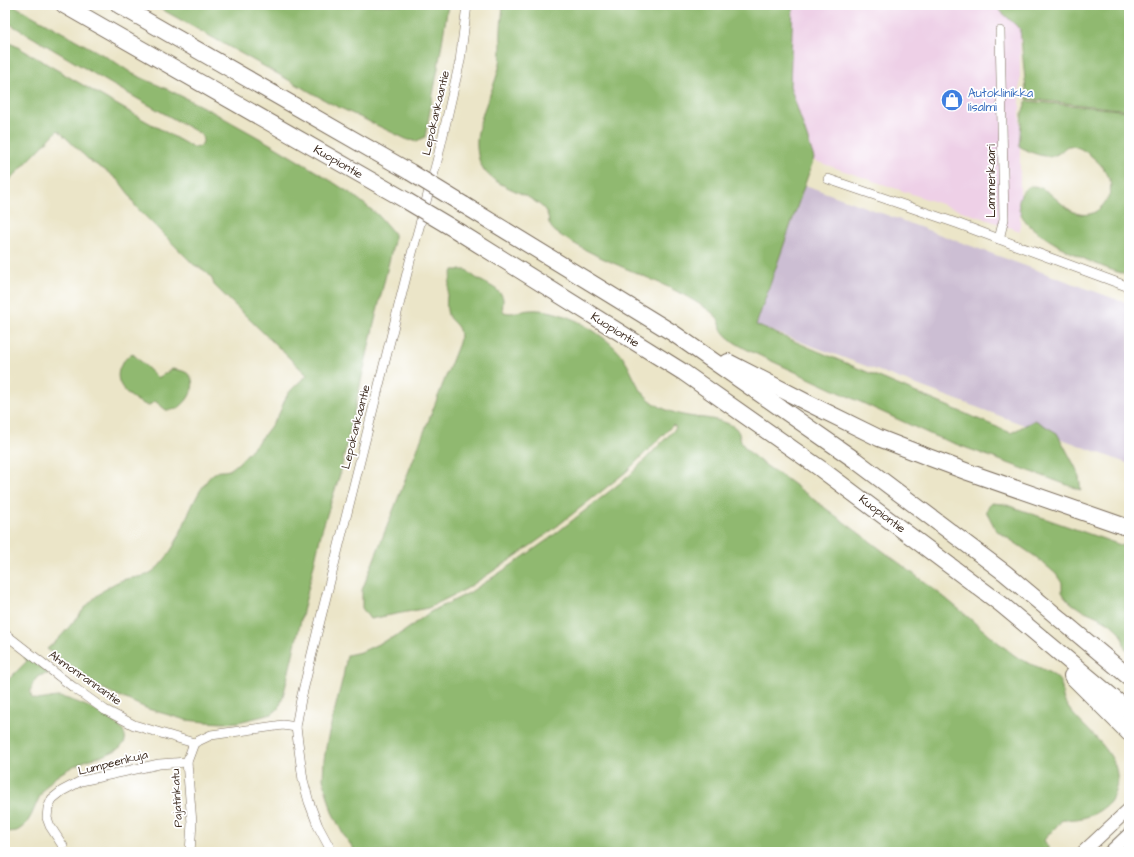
<svg xmlns="http://www.w3.org/2000/svg" width="1134" height="857" viewBox="0 0 1134 857" font-family="'Architects Daughter',sans-serif">
	<style>
		.built { fill: #eed0e7 }
		.industrial { fill: #ccbed3 }
		.forest { fill: #90b970; stroke: #667247 }
		.lines { fill: none; stroke-linecap: round; stroke-linejoin: round }
		.street-casing { stroke: #796b5a; stroke-width: 10 }
		.secondary-casing { stroke: #796b5a; stroke-width: 14 }
		.highway-casing { stroke: #796b5a; stroke-width: 18 }
		.street { stroke: #fff; stroke-width: 9 }
		.secondary { stroke: #fff; stroke-width: 12 }
		.highway { stroke: #fff; stroke-width: 16 }
		.highway-bridge-casing { stroke: #796b5a; stroke-width: 18; stroke-linecap: butt }
		.highway-bridge { stroke: #fff; stroke-width: 16 }
		.labels { text-anchor: middle; dominant-baseline: central; stroke-width: 3.5; stroke-linejoin: round; paint-order: stroke }
		.shop-label { font-size: 12px; fill: #366cbe; stroke: #fff; text-anchor: start }
		.street-label { font-size: 12px; fill: #3b2a1e; stroke: #fff }
	</style>
	<rect width="100%" height="100%" fill="#fff"/>
	<filter id="ink" filterUnits="userSpaceOnUse"><feTurbulence type="fractalNoise" baseFrequency=".025" numOctaves="2"/><feDisplacementMap in="SourceGraphic" scale="8" xChannelSelector="R" yChannelSelector="G"/><feConvolveMatrix kernelMatrix="1 2 1 2 8 2 1 2 1" color-interpolation-filters="sRGB"/></filter>
	<filter id="wash" filterUnits="userSpaceOnUse"><feTurbulence type="fractalNoise" baseFrequency=".012" numOctaves="4" result="noise"/><feDisplacementMap in="SourceGraphic" scale="16" xChannelSelector="R" yChannelSelector="G"/><feGaussianBlur stdDeviation="0.9" result="paint"/><feColorMatrix in="noise" values="0 0 0 0 0 0 0 0 0 0 0 0 0 0 0 0 0 1.4 0 .05"/><feComposite in="paint" operator="in"/></filter>
	<g filter="url(#wash)">
		<rect width="100%" height="100%" fill="#ebe5c8"/>
		<polygon class="built" points="778,5 1020,5 1020,231 786,151"/>
		<polygon class="industrial" points="805,185 1129,304 1129,464 756,325"/>
		<g class="forest">
			<path d="M5,5H13L112,60L133,74L169,90L211,111L270,144L317,172L353,195L378,215L391,230L394,234V241L374,324L340,474L322,530L283,697L279,708L272,714L238,722L224,723L206,722L186,720L148,709L99,687L47,649C69,632 82,606 104,590C111,585 118,581 126,579C140,576 147,578 159,566C182,543 186,508 206,482C209,477 214,472 220,471C223,471 225,471 229,470C236,466 242,460 247,454C259,442 270,428 279,414C282,408 284,400 288,394C292,388 301,381 307,375L214,285C212,274 203,269 194,265L136,207L128,193L119,181L105,170L90,161L58,130L5,185V41L16,46L105,98L192,147C202,150 207,140 199,133L113,85L5,21Z"/>
			<polygon points="154,5 448,5 438,68 425,137 417,141 408,140 330,103"/>
			<path d="M503,5H793L790,86L814,158L756,325L1011,433L1035,420L1057,433L1078,472L1081,490L934,436L750,351C740,346 729,340 723,332C720,328 721,325 719,321C716,314 707,309 701,305C659,278 610,266 568,240C562,236 553,232 550,225C548,222 549,219 548,216C546,209 539,204 534,201C514,187 483,184 478,155C472,126 492,96 499,68C501,60 501,53 501,44C500,31 502,18 503,5Z"/>
			<polygon points="994,5 1129,5 1129,110 1027,99 1020,29"/>
			<path d="M1027,101L1129,111V276C1098,266 1065,252 1039,233C1026,224 1012,209 1022,193C1025,188 1029,186 1034,186C1055,189 1066,219 1090,214C1097,212 1102,207 1106,201C1118,183 1105,167 1090,155C1085,151 1079,147 1072,146C1065,145 1064,150 1059,153C1048,161 1029,152 1019,146L1022,113Z"/>
			<path d="M453,270H467C477,282 493,284 501,294C506,301 500,307 504,312C513,315 522,310 531,310C546,309 561,314 575,320C580,322 585,326 591,329C607,340 617,347 627,364C634,377 638,390 650,400C662,410 678,415 695,417C707,418 722,420 733,426C742,432 738,439 744,446C754,459 771,469 785,478C838,518 892,557 944,597C968,616 990,637 1014,655C1027,665 1045,667 1057,678C1063,684 1062,689 1063,697C1064,702 1067,706 1070,710C1092,738 1134,761 1110,802C1097,815 1082,821 1063,819L1044,840L1048,847V852H356L343,834L332,812L323,779L324,760L327,741L343,677L347,655L361,652L402,633L430,612L469,593L516,562L550,538L629,476L676,428L674,425L672,426L626,472L547,534L513,558L466,589L428,608L370,619L362,608V590L459,343C460,337 461,330 456,325C453,321 450,320 448,315C444,301 449,283 453,270Z"/>
			<path d="M132,353L158,378L172,369C177,370 182,370 187,373C200,383 188,402 178,408C175,410 170,410 166,410L155,401L148,406C131,399 108,383 123,362C125,359 129,356 132,353Z"/>
			<path d="M991,503L1004,504L1129,548V654C1123,647 1125,644 1122,637C1121,632 1117,628 1112,625C1097,613 1072,611 1062,592V583L1056,574L1036,557L996,530L986,511Z"/>
			<path d="M26,656L49,674C45,674 42,675 39,676C32,681 29,692 32,698C40,702 50,697 59,697C75,699 117,718 124,733C133,751 95,757 85,761C77,764 70,768 63,772C53,778 45,786 40,796C34,807 31,822 20,829C15,833 10,831 5,832V683L27,661L24,657Z"/>
		</g>
	</g>
	<g filter="url(#ink)">
		<g class="lines">
			<g class="street-casing">
				<g id="street">
					<polyline points="1000,31 1004,219 999,239 1129,287"/>
					<polyline points="828,179 959,224 999,239"/>
					<polyline points="5,634 73,687 105,710 134,725 194,743 211,735 283,725 296,727"/>
					<polyline points="63,846 50,826 47,818 48,808 52,799 62,791 81,781 159,764 187,762"/>
					<polyline points="190,852 192,823 187,762 194,743"/>
					<polyline points="332,852 318,826 309,802 303,780 296,727 301,699 318,629 411,257 437,161 460,61 467,5"/>
				</g>
			</g>
			<g class="secondary-casing">
				<g id="secondary">
					<polyline points="1083,852 1129,809"/>
					<polyline points="1110,852 1129,834"/>
				</g>
			</g>
			<g class="highway-casing">
				<g id="highway">
					<polyline points="64,5 407,201"/>
					<polyline points="119,5 410,172"/>
					<polyline points="464,205 673,333 855,460 1005,573 1129,677"/>
					<polyline points="459,232 683,372 821,469 1001,604 1129,711"/>
					<polyline points="728,362 808,403 879,438 928,457 968,472 1129,528"/>
					<polyline points="1072,676 1129,733"/>
				</g>
			</g>
			<use href="#street" class="street"/>
			<use href="#secondary" class="secondary"/>
			<use href="#highway" class="highway"/>
			<g class="highway-bridge-casing">
				<g id="highway-bridge">
					<polyline points="410,172 464,205"/>
					<polyline points="407,201 459,232"/>
				</g>
			</g>
			<use href="#highway-bridge" class="highway-bridge"/>
		</g>
	</g>
	<defs>
		<g id="shop-disc" transform="scale(1.15)"><circle r="9.5" fill="#3f7fe0" stroke="#fff"/><path d="M-5-2.5h2.3a2.7 3.5 0 0 1 5.4 0H5L5.5 6h-11ZM-1.5-2.5h3a1.5 2.3 0 0 0-3 0Z" fill="#fff"/></g>
	</defs>
	<g fill-rule="evenodd">
		<use href="#shop-disc" x="952" y="100"/>
	</g>
	<g class="labels">
		<g class="shop-label">
			<text x="968" y="93">Autoklinikka<tspan x="968" dy="14">Iisalmi</tspan></text>
		</g>
		<g class="street-label">
			<text transform="translate(436 113) rotate(-77)">Lepokankaantie</text>
			<text transform="translate(338 162) rotate(30)">Kuopiontie</text>
			<text transform="translate(991 181) rotate(-90)">Lammenkaari</text>
			<text transform="translate(615 330) rotate(32)">Kuopiontie</text>
			<text transform="translate(356 427) rotate(-76)">Lepokankaantie</text>
			<text transform="translate(882 514) rotate(37)">Kuopiontie</text>
			<text transform="translate(85 678) rotate(35)">Ahmonrannantie</text>
			<text transform="translate(113 763) rotate(-14)">Lumpeenkuja</text>
			<text transform="translate(177 798) rotate(-93)">Pajatinkatu</text>
		</g>
	</g>
	<rect width="1134" height="857" fill="none" stroke="#fff" stroke-width="20"/>
</svg>
